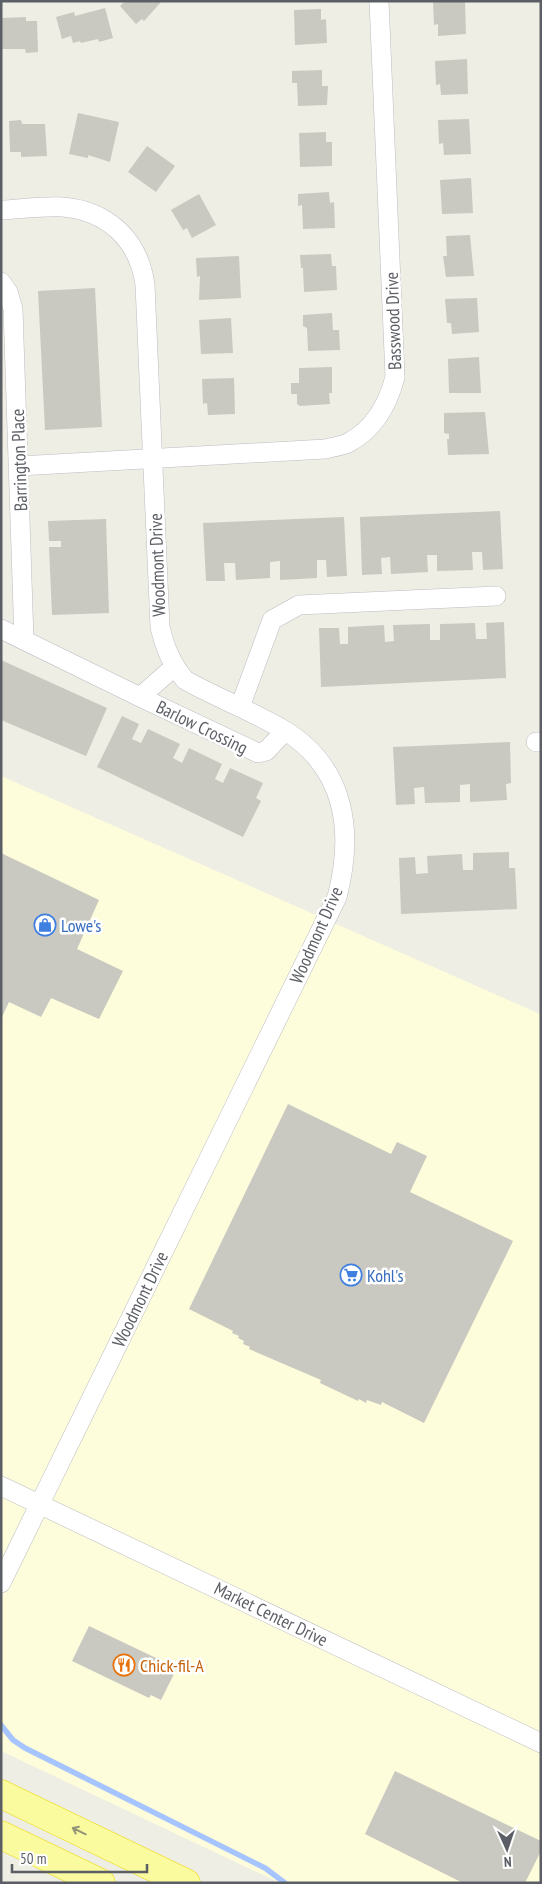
<svg xmlns="http://www.w3.org/2000/svg" width="542" height="1884" viewBox="0 0 542 1884" font-family="'PT Sans Narrow',sans-serif">
	<style>
		.commercial { fill: #fdfcdb }
		.lines { fill: none; stroke-linecap: round; stroke-linejoin: round }
		.stream { stroke: #a6c4fd; stroke-width: 5.5 }
		.building { fill: #c9c9c1 }
		.minor-casing { stroke: #bcbdc3; stroke-width: 20 }
		.trunk-casing { stroke: #edd706; stroke-width: 29 }
		.minor { stroke: #fff; stroke-width: 19 }
		.trunk { stroke: #fafa9e; stroke-width: 28 }
		.oneway { stroke: #939579 }
		.labels { text-anchor: middle; dominant-baseline: central; stroke-width: 5; stroke-linejoin: round; paint-order: stroke }
		.street-label { font-size: 18px; fill: #5c5e65; stroke: #fff }
		.shop-label { font-size: 18px; fill: #366cbe; stroke: #fff; text-anchor: start }
		.food-label { font-size: 18px; fill: #c56008; stroke: #fff; text-anchor: start }
	</style>
	<rect width="100%" height="100%" fill="#eeeee4"/>
	<polygon class="commercial" points="1,776 540,1014 541,1883 280,1883 1,1751"/>
	<g class="lines">
		<polyline class="stream" points="1,1725 13,1740 25,1748 265,1868 285,1883"/>
	</g>
	<g class="building">
		<polygon points="125,1 162,1 144,21 142,19 136,24 120,6"/>
		<polygon points="433,1 465,1 466,34 438,36 438,24 434,25"/>
		<polygon points="105,8 113,38 99,42 98,39 81,43 80,41 73,43 71,36 62,39 56,17 74,12 75,16"/>
		<polygon points="321,9 321,20 326,19 327,43 295,45 294,10"/>
		<polygon points="26,17 26,21 37,21 38,52 26,53 25,49 2,49 1,18"/>
		<polygon points="467,59 468,94 441,95 440,84 436,85 435,61"/>
		<polygon points="322,70 322,86 328,86 327,105 298,106 297,83 292,83 292,71"/>
		<polygon points="78,113 119,122 110,162 88,155 88,158 69,154"/>
		<polygon points="469,119 471,154 444,155 443,143 439,144 438,120"/>
		<polygon points="21,120 22,124 45,124 47,156 21,157 21,152 10,152 9,121"/>
		<polygon points="326,132 326,142 332,142 332,166 300,167 299,133"/>
		<polygon points="147,146 175,166 156,192 128,172"/>
		<polygon points="471,178 473,213 442,214 440,180"/>
		<polygon points="329,192 330,203 334,202 335,228 303,229 302,205 298,206 298,194"/>
		<polygon points="199,194 216,225 192,238 187,228 183,230 171,210"/>
		<polygon points="470,235 474,276 446,277 443,256 447,256 446,236"/>
		<polygon points="331,254 332,266 336,266 337,290 304,292 303,268 301,268 300,255"/>
		<polygon points="239,256 241,298 199,300 200,276 197,277 196,258"/>
		<polygon points="95,288 102,427 45,430 38,291"/>
		<polygon points="477,298 479,332 452,334 451,323 447,323 445,299"/>
		<polygon points="332,313 333,330 339,330 340,350 308,351 307,328 303,326 303,315"/>
		<polygon points="231,318 233,353 201,354 199,320"/>
		<polygon points="479,357 481,393 449,393 448,359"/>
		<polygon points="332,367 332,393 329,393 330,404 300,406 297,404 297,394 291,394 291,383 299,383 299,368"/>
		<polygon points="234,378 235,414 208,415 207,403 203,404 202,379"/>
		<polygon points="485,412 489,454 448,455 447,439 449,439 449,434 444,433 444,413"/>
		<polygon points="500,511 503,569 483,570 482,552 472,552 473,570 437,571 437,555 427,555 428,572 391,574 390,557 381,558 382,574 362,575 360,517"/>
		<polygon points="344,517 347,576 327,577 326,560 317,560 317,578 280,580 280,561 270,562 270,578 236,580 235,563 224,563 225,581 206,581 203,523"/>
		<polygon points="106,519 109,613 52,615 49,547 61,547 61,541 49,541 48,521"/>
		<polygon points="504,622 506,678 321,687 319,628 339,628 340,644 348,644 348,627 384,625 385,642 394,641 393,625 430,624 430,640 440,640 440,624 475,623 476,639 487,639 486,623"/>
		<polygon points="1,660 107,708 86,756 1,720"/>
		<polygon points="122,716 139,724 132,739 141,743 148,729 180,744 173,758 182,763 189,748 222,764 215,779 223,783 230,768 263,783 256,798 261,801 243,837 97,767"/>
		<polygon points="510,742 511,783 506,784 507,800 470,802 470,784 460,785 460,802 425,803 424,787 414,788 415,804 396,805 393,747"/>
		<polygon points="509,852 509,868 515,868 517,909 401,914 399,858 415,857 416,874 428,873 427,856 462,854 463,870 473,870 473,853"/>
		<polygon points="1,853 99,900 77,949 123,971 99,1019 51,998 41,1017 9,1002 1,1019"/>
		<polygon points="288,1104 391,1154 397,1142 427,1156 410,1192 513,1241 424,1423 382,1402 381,1405 367,1400 366,1403 359,1399 358,1401 320,1383 321,1380 249,1349 250,1347 243,1344 244,1341 238,1338 239,1336 232,1333 233,1331 189,1309"/>
		<polygon points="89,1626 177,1668 161,1700 151,1695 149,1698 72,1661"/>
		<polygon points="395,1771 541,1841 541,1851 525,1883 463,1883 365,1834"/>
	</g>
	<g class="lines">
		<g class="minor-casing">
			<g id="minor">
				<path d="M1,210C21,209 43,206 63,207C108,211 139,240 145,285L160,627C165,648 171,663 185,680C217,698 252,711 284,730C346,768 354,832 337,897L1,1583"/>
				<polyline points="1,282 8,292 13,309 24,640"/>
				<path d="M19,466L325,449C333,447 342,446 348,443C375,429 388,404 395,377L379,1"/>
				<polyline points="1,629 140,697 174,667"/>
				<polyline points="140,697 258,753 266,751 285,731"/>
				<polyline points="240,707 272,620 299,605 496,596"/>
				<polyline points="536,742 541,742"/>
				<polyline points="1,1486 541,1743"/>
			</g>
		</g>
		<g class="trunk-casing">
			<g id="trunk">
				<polyline points="1,1794 186,1883"/>
				<polyline points="1,1835 101,1883"/>
			</g>
		</g>
		<use href="#minor" class="minor"/>
		<use href="#trunk" class="trunk"/>
	</g>
	<defs><path id="oneway-shaft" d="M-6 0H5M1.5-3L5.5 0L1.5 3" fill="none" stroke-width="1.6" stroke-linecap="round" stroke-linejoin="round" transform="scale(1.25)"/></defs>
	<use class="oneway" href="#oneway-shaft" transform="translate(79 1831) rotate(-154)"/>
	<defs>
		<g id="shop-ring" transform="scale(1.125)"><circle r="9.5" fill="#fff" stroke="#3f7fe0" stroke-width="1.5"/><path d="M-5-2.5h2.3a2.7 3.5 0 0 1 5.4 0H5L5.5 6h-11ZM-1.5-2.5h3a1.5 2.3 0 0 0-3 0Z" fill="#3f7fe0"/></g>
		<g id="supermarket-ring" transform="scale(1.125)"><circle r="9.5" fill="#fff" stroke="#3f7fe0" stroke-width="1.5"/><path d="M-6-5.5h2.5l.6 2H6L4.5 2H-2.5L-4.4-4H-6ZM-1.5 3.2a1.3 1.3 0 1 0 .1 0ZM3 3.2a1.3 1.3 0 1 0 .1 0Z" fill="#3f7fe0"/></g>
		<g id="restaurant-ring" transform="scale(1.125)"><circle r="9.5" fill="#fff" stroke="#e8710a" stroke-width="1.5"/><path d="M-5-6h1v4h1v-4h1v4h1v-4h1v5L-1.5 .5V6h-2V.5L-5-1ZM5-6V6H3V1.5H1.5Q1.5-4 5-6Z" fill="#e8710a"/></g>
	</defs>
	<g fill-rule="evenodd">
		<use href="#shop-ring" x="45" y="925"/>
		<use href="#supermarket-ring" x="351" y="1275"/>
		<use href="#restaurant-ring" x="124" y="1665"/>
	</g>
	<g class="labels">
		<g class="street-label">
			<text transform="translate(393 321) rotate(-92)">Basswood Drive</text>
			<text transform="translate(19 460) rotate(-92)">Barrington Place</text>
			<text transform="translate(157 565) rotate(-92)">Woodmont Drive</text>
			<text transform="translate(202 727) rotate(26)">Barlow Crossing</text>
			<text transform="translate(316 935) rotate(-66)">Woodmont Drive</text>
			<text transform="translate(140 1299) rotate(-64)">Woodmont Drive</text>
			<text transform="translate(271 1614) rotate(26)">Market Center Drive</text>
		</g>
		<g class="shop-label">
			<text x="61" y="925">Lowe's</text>
			<text x="367" y="1275">Kohl's</text>
		</g>
		<g class="food-label">
			<text x="140" y="1665">Chick-fil-A</text>
		</g>
	</g>
	<rect width="542" height="1884" fill="none" stroke="#5c5e65" stroke-width="5"/>
	<g transform="translate(507 1849) rotate(177)" stroke="#ffffff" stroke-width="4" paint-order="stroke">
	<path d="M0-4L9 19L0 12L-9 19Z" fill="#5c5e65"/>
	<text y="-8" font-size="14" font-weight="bold" text-anchor="middle" fill="#5c5e65">N</text>
	</g>
	<path d="M12 1864v8h135v-8" fill="none" stroke="#5c5e65" stroke-width="2.5"/>
	<text x="20" y="1864" font-size="15" fill="#5c5e65" stroke="#ffffff" stroke-width="4" paint-order="stroke">50 m</text>
</svg>
